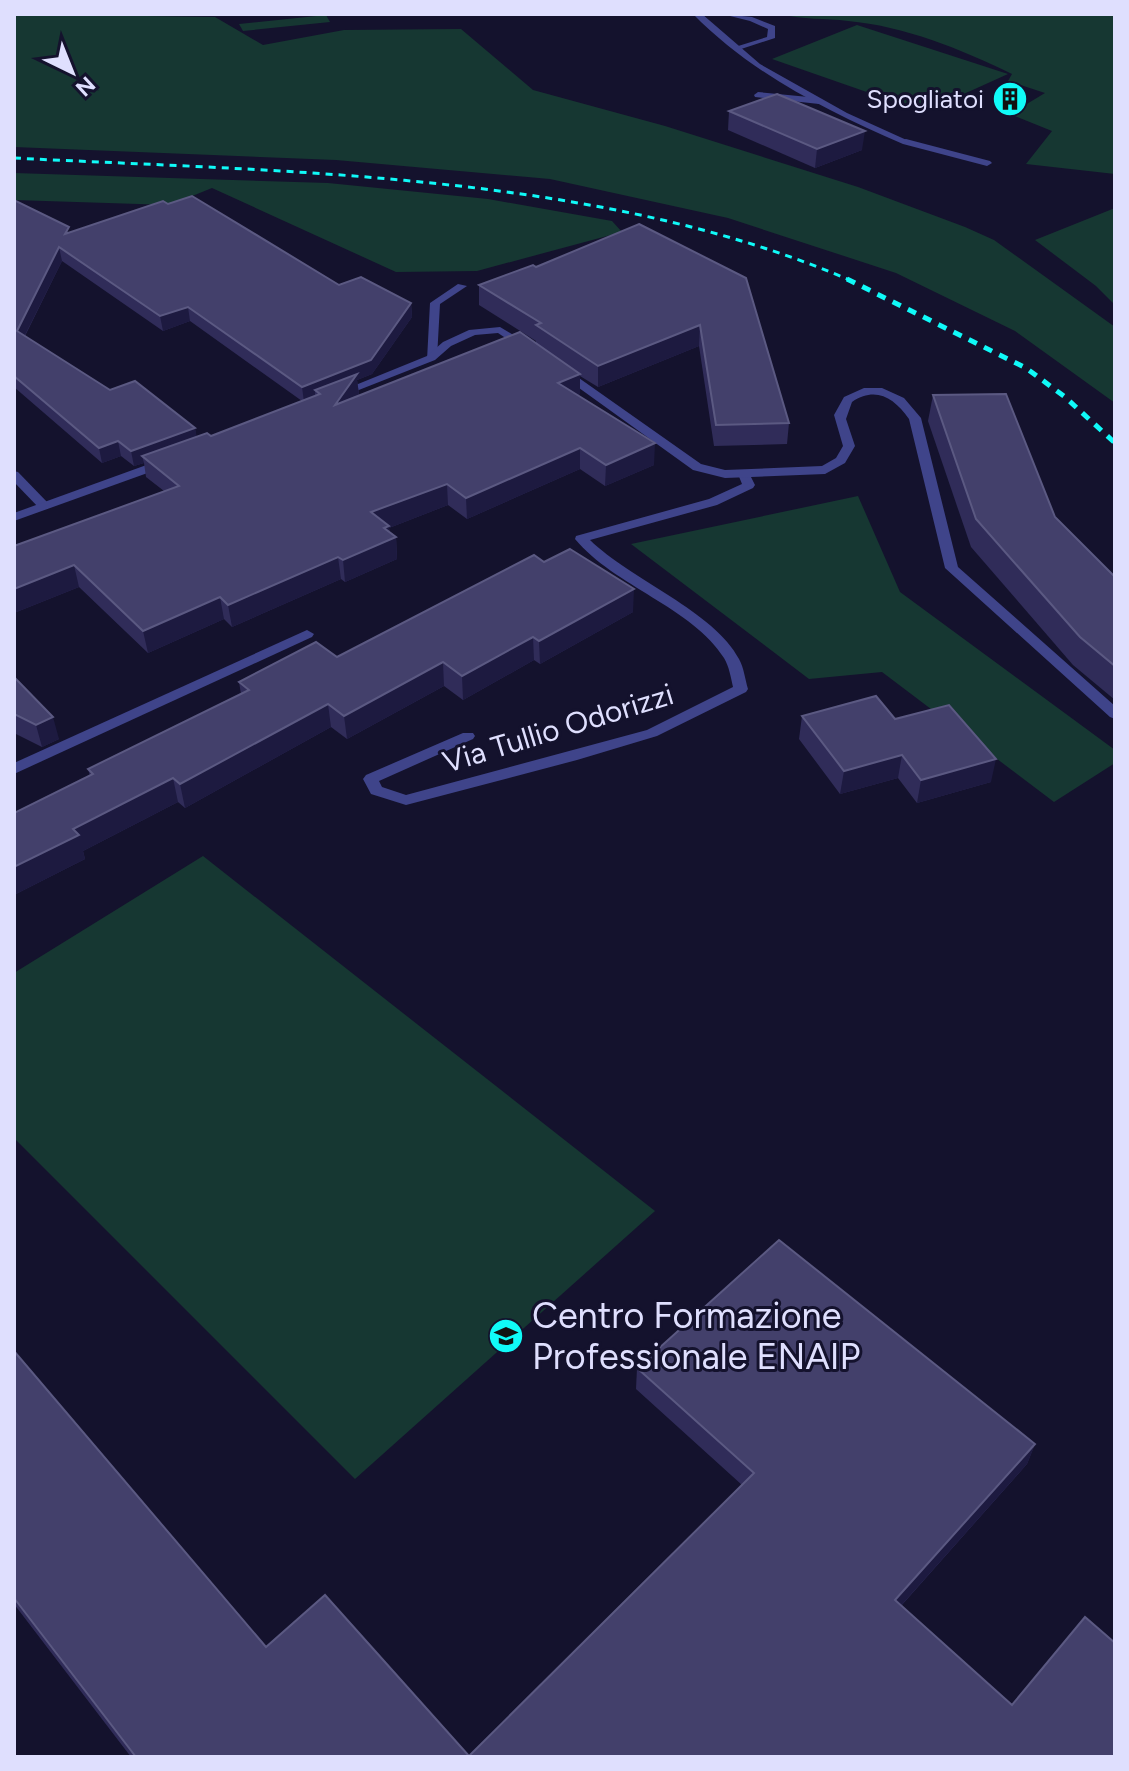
<svg xmlns="http://www.w3.org/2000/svg" width="1129" height="1771" viewBox="0 0 1129 1771" font-family="Figtree,sans-serif">
	<style>
		.green { fill: #163732 }
		.lines { fill: none; stroke-linecap: round; stroke-linejoin: round }
		.lane { fill: #3f448a; fill-rule: evenodd }
		.street { fill: #3f448a; fill-rule: evenodd }
		.rail-far1 { stroke: #10faf8; stroke-width: 3; stroke-dasharray: 7 6; stroke-linecap: butt }
		.rail { stroke: #10faf8; stroke-width: 5; stroke-dasharray: 9 8; stroke-linecap: butt }
		.wall { fill: #302c59; fill-rule: evenodd }
		.shaded-wall { fill: #1d1a40 }
		.building { fill: #43406b; stroke: #5b5982; stroke-width: 2 }
		.labels { text-anchor: middle; dominant-baseline: central; stroke-width: 6; stroke-linejoin: round; paint-order: stroke }
		.far-poi-label { font-size: 26px; fill: #dfdffe; stroke: #14122d; text-anchor: end }
		.street-label { font-size: 30px; fill: #dfdffe; stroke: #14122d }
		.near-poi-label { font-size: 36px; fill: #dfdffe; stroke: #14122d; text-anchor: start }
	</style>
	<rect width="100%" height="100%" fill="#14122d"/>
	<g class="green">
		<polygon points="14,14 215,17 263,45 344,30 461,29 533,90 665,126 858,187 965,227 994,240 1115,327 1115,403 1015,331 896,273 728,218 550,179 336,160 14,147"/>
		<path d="M781,14H1115V174L1026,164L1052,131L1010,114L1045,93L1008,81L1012,74C961,49 904,26 848,21C825,18 803,20 781,14Z"/>
		<polygon points="326,15 330,22 243,31 239,24"/>
		<polygon points="857,25 1008,74 924,112 772,59"/>
		<polygon points="14,173 328,183 488,199 612,221 622,232 477,271 396,272 212,188 170,205 14,200"/>
		<polygon points="1115,208 1115,305 1096,286 1035,240"/>
		<polygon points="858,496 900,592 1115,750 1115,763 1054,802 882,672 809,679 631,544"/>
		<polygon points="203,856 655,1211 355,1479 14,1138 14,973"/>
	</g>
	<g class="lines">
		<g class="lane">
			<polygon points="722,14 752,17 775,26 775,38 735,51 735,47 767,37 768,29 750,21"/>
			<polygon points="758,92 819,98 823,101 819,104 755,97 754,95"/>
			<polygon points="906,139 990,161 992,163 987,166 903,144 903,140"/>
			<polygon points="458,284 467,286 440,304 437,358 427,360 430,303"/>
			<path d="M744,470L748,471L755,485L753,488L717,505L590,540C630,579 715,612 739,659C744,668 745,679 748,689L746,692L657,736L577,760L406,805L371,794L363,779L366,775L463,733H473L475,736L473,739L379,781L382,787L406,795L647,730L733,687C731,678 729,666 724,658C693,608 614,586 575,539L576,536L709,499L742,484L738,474Z"/>
			<polygon points="14,471 18,472 48,503 48,509 40,509 14,482"/>
		</g>
		<g class="street">
			<path d="M693,14H702L760,64L847,113L911,142L903,144C827,111 752,74 693,14Z"/>
			<polygon points="500,327 530,345 530,349 522,349 498,333 475,335 451,346 435,360 341,397 331,395 427,356 443,342 469,330"/>
			<path d="M561,371H569L701,464L725,470L822,466L836,458L843,446L834,415L844,397L864,388H882L904,398L921,418L958,567L1115,706V719L1110,717L945,568L909,419C894,398 876,386 852,402L846,419L855,446L845,463L825,474L725,478L693,470L561,375Z"/>
			<polygon points="163,459 169,463 167,466 14,521 14,513"/>
			<polygon points="307,630 314,634 312,637 14,774 14,763"/>
		</g>
		<path class="rail-far1" d="M14,158C284,172 600,172 852,281"/>
		<polyline class="rail" points="847,279 1026,368 1065,397 1115,443"/>
	</g>
	<g class="wall">
		<polygon points="729,111 862,150 815,168 728,130"/>
		<path d="M14,200L70,233L339,285L411,303L412,317L372,374L357,380L359,394L357,396L536,344V341L479,305V285L536,267L639,224L789,423L787,444L714,446L699,346L598,387L580,376V394L578,395L654,465L605,486L580,469L467,519L448,505L389,528L390,533L396,537L397,559L345,582L341,579L232,627L224,619L148,653L79,587L14,613V546L164,491L146,477L144,463L134,466L121,456L102,463L14,387ZM62,261L163,331L190,321L302,401L211,436L196,437L195,428L110,390L25,336Z"/>
		<polygon points="933,395 1115,577 1115,700 1073,665 971,547 928,421"/>
		<polygon points="544,562 633,612 540,664 534,660 463,700 444,686 347,739 331,727 185,808 178,802 83,851 85,859 14,895 90,776 88,769 241,694 239,682 337,657"/>
		<polygon points="14,677 59,739 42,747 14,733"/>
		<polygon points="802,716 895,719 991,782 917,803 898,778 840,794 799,739"/>
		<polygon points="14,1351 266,1647 469,1756 742,1485 636,1389 637,1368 1035,1444 1027,1464 901,1606 1012,1705 1115,1757 131,1757 14,1604"/>
	</g>
	<g class="shaded-wall">
		<polygon points="865,131 862,150 815,168 817,149"/>
		<polygon points="59,247 62,261 20,345 17,331"/>
		<polygon points="411,303 412,317 372,374 357,380 359,394 337,426 320,394 315,390 315,397 304,402 302,387"/>
		<polygon points="188,307 190,321 163,331 160,316"/>
		<polygon points="700,325 699,346 598,387 598,366"/>
		<polygon points="580,374 580,394 558,403 558,383"/>
		<polygon points="195,428 198,443 142,456 144,463 134,466 131,451"/>
		<polygon points="118,441 121,456 102,463 99,448"/>
		<polygon points="655,443 654,465 605,486 606,465"/>
		<polygon points="580,448 580,469 467,519 466,498"/>
		<polygon points="447,484 448,505 389,528 390,540 396,537 397,559 345,582 343,560 371,512"/>
		<polygon points="338,557 341,579 232,627 228,605"/>
		<polygon points="74,565 79,587 14,613 14,589"/>
		<polygon points="634,589 633,612 540,664 539,641"/>
		<polygon points="220,597 224,619 148,653 143,631"/>
		<polygon points="533,637 534,660 463,700 462,676"/>
		<polygon points="443,662 444,686 347,739 344,716"/>
		<polygon points="328,704 331,727 185,808 180,784"/>
		<polygon points="53,717 59,739 42,747 36,725"/>
		<polygon points="902,755 898,778 840,794 844,771"/>
		<polygon points="996,759 991,782 917,803 921,780"/>
		<polygon points="173,778 178,802 83,851 85,859 14,895 14,867 73,829"/>
		<polygon points="1035,1444 1027,1464 889,1619 895,1600"/>
	</g>
	<g class="building">
		<polygon points="777,94 865,131 817,149 729,111"/>
		<polygon points="192,196 339,285 361,277 411,303 371,360 302,387 188,307 160,316 59,247 17,331 110,390 135,381 195,428 131,451 118,441 99,448 14,376 14,200 69,227 65,234 163,201 168,204"/>
		<polygon points="639,224 746,278 789,423 716,425 700,325 598,366 536,325 541,323 479,285 533,265 536,267"/>
		<polygon points="520,332 580,374 558,383 655,443 606,465 580,448 466,498 447,484 371,512 389,526 384,528 396,537 343,560 338,557 228,605 220,597 143,631 74,565 14,589 14,546 179,486 142,456 207,433 211,436 320,394 315,390 357,374 335,405"/>
		<polygon points="1006,394 1055,517 1115,577 1115,666 1080,637 976,519 933,395"/>
		<polygon points="570,549 634,589 539,641 533,637 462,676 443,662 344,716 328,704 180,784 173,778 73,829 79,835 14,867 14,813 93,774 88,769 249,690 239,682 316,642 337,657 534,555 544,562"/>
		<polygon points="14,677 53,717 36,725 14,714"/>
		<polygon points="876,696 895,719 949,705 996,759 921,780 902,755 844,771 802,716"/>
		<polygon points="779,1240 1035,1444 895,1600 1012,1705 1085,1617 1115,1643 1115,1757 136,1757 14,1598 14,1351 266,1647 325,1595 469,1756 754,1473 637,1368"/>
	</g>
	<defs>
		<g id="building-disc" transform="scale(1.8)"><circle r="9.5" fill="#10faf8" stroke="#14122d"/><path d="M-4-6H4V6H1V3H-1V6H-4ZM-2.5-4.3h1.7v1.8h-1.7ZM.8-4.3h1.7v1.8H.8ZM-2.5-1h1.7V.8h-1.7ZM.8-1h1.7V.8H.8Z" fill="#111"/></g>
		<g id="school-disc" transform="scale(1.8)"><circle r="9.5" fill="#10faf8" stroke="#14122d"/><path d="M0-5L7-2L0 1L-7-2ZM-4 1L0 2.5L4 1V4Q0 6-4 4Z" fill="#111"/></g>
	</defs>
	<g fill-rule="evenodd">
		<use href="#building-disc" x="1010" y="99"/>
		<use href="#school-disc" x="506" y="1336"/>
	</g>
	<g class="labels">
		<g class="far-poi-label">
			<text x="984" y="99">Spogliatoi</text>
		</g>
		<g class="street-label">
			<text transform="translate(558 728) rotate(-17)">Via Tullio Odorizzi</text>
		</g>
		<g class="near-poi-label">
			<text x="532" y="1315">Centro Formazione<tspan x="532" dy="41">Professionale ENAIP</tspan></text>
		</g>
	</g>
	<rect width="1129" height="1771" fill="none" stroke="#dfdffe" stroke-width="32"/>
	<g transform="translate(72 72) rotate(137)" stroke="#14122d" stroke-width="6" paint-order="stroke">
	<path d="M0-6L14 30L0 20L-14 30Z" fill="#dfdffe"/>
	<text y="-12" font-size="22" font-weight="bold" text-anchor="middle" fill="#dfdffe">N</text>
	</g>
</svg>
